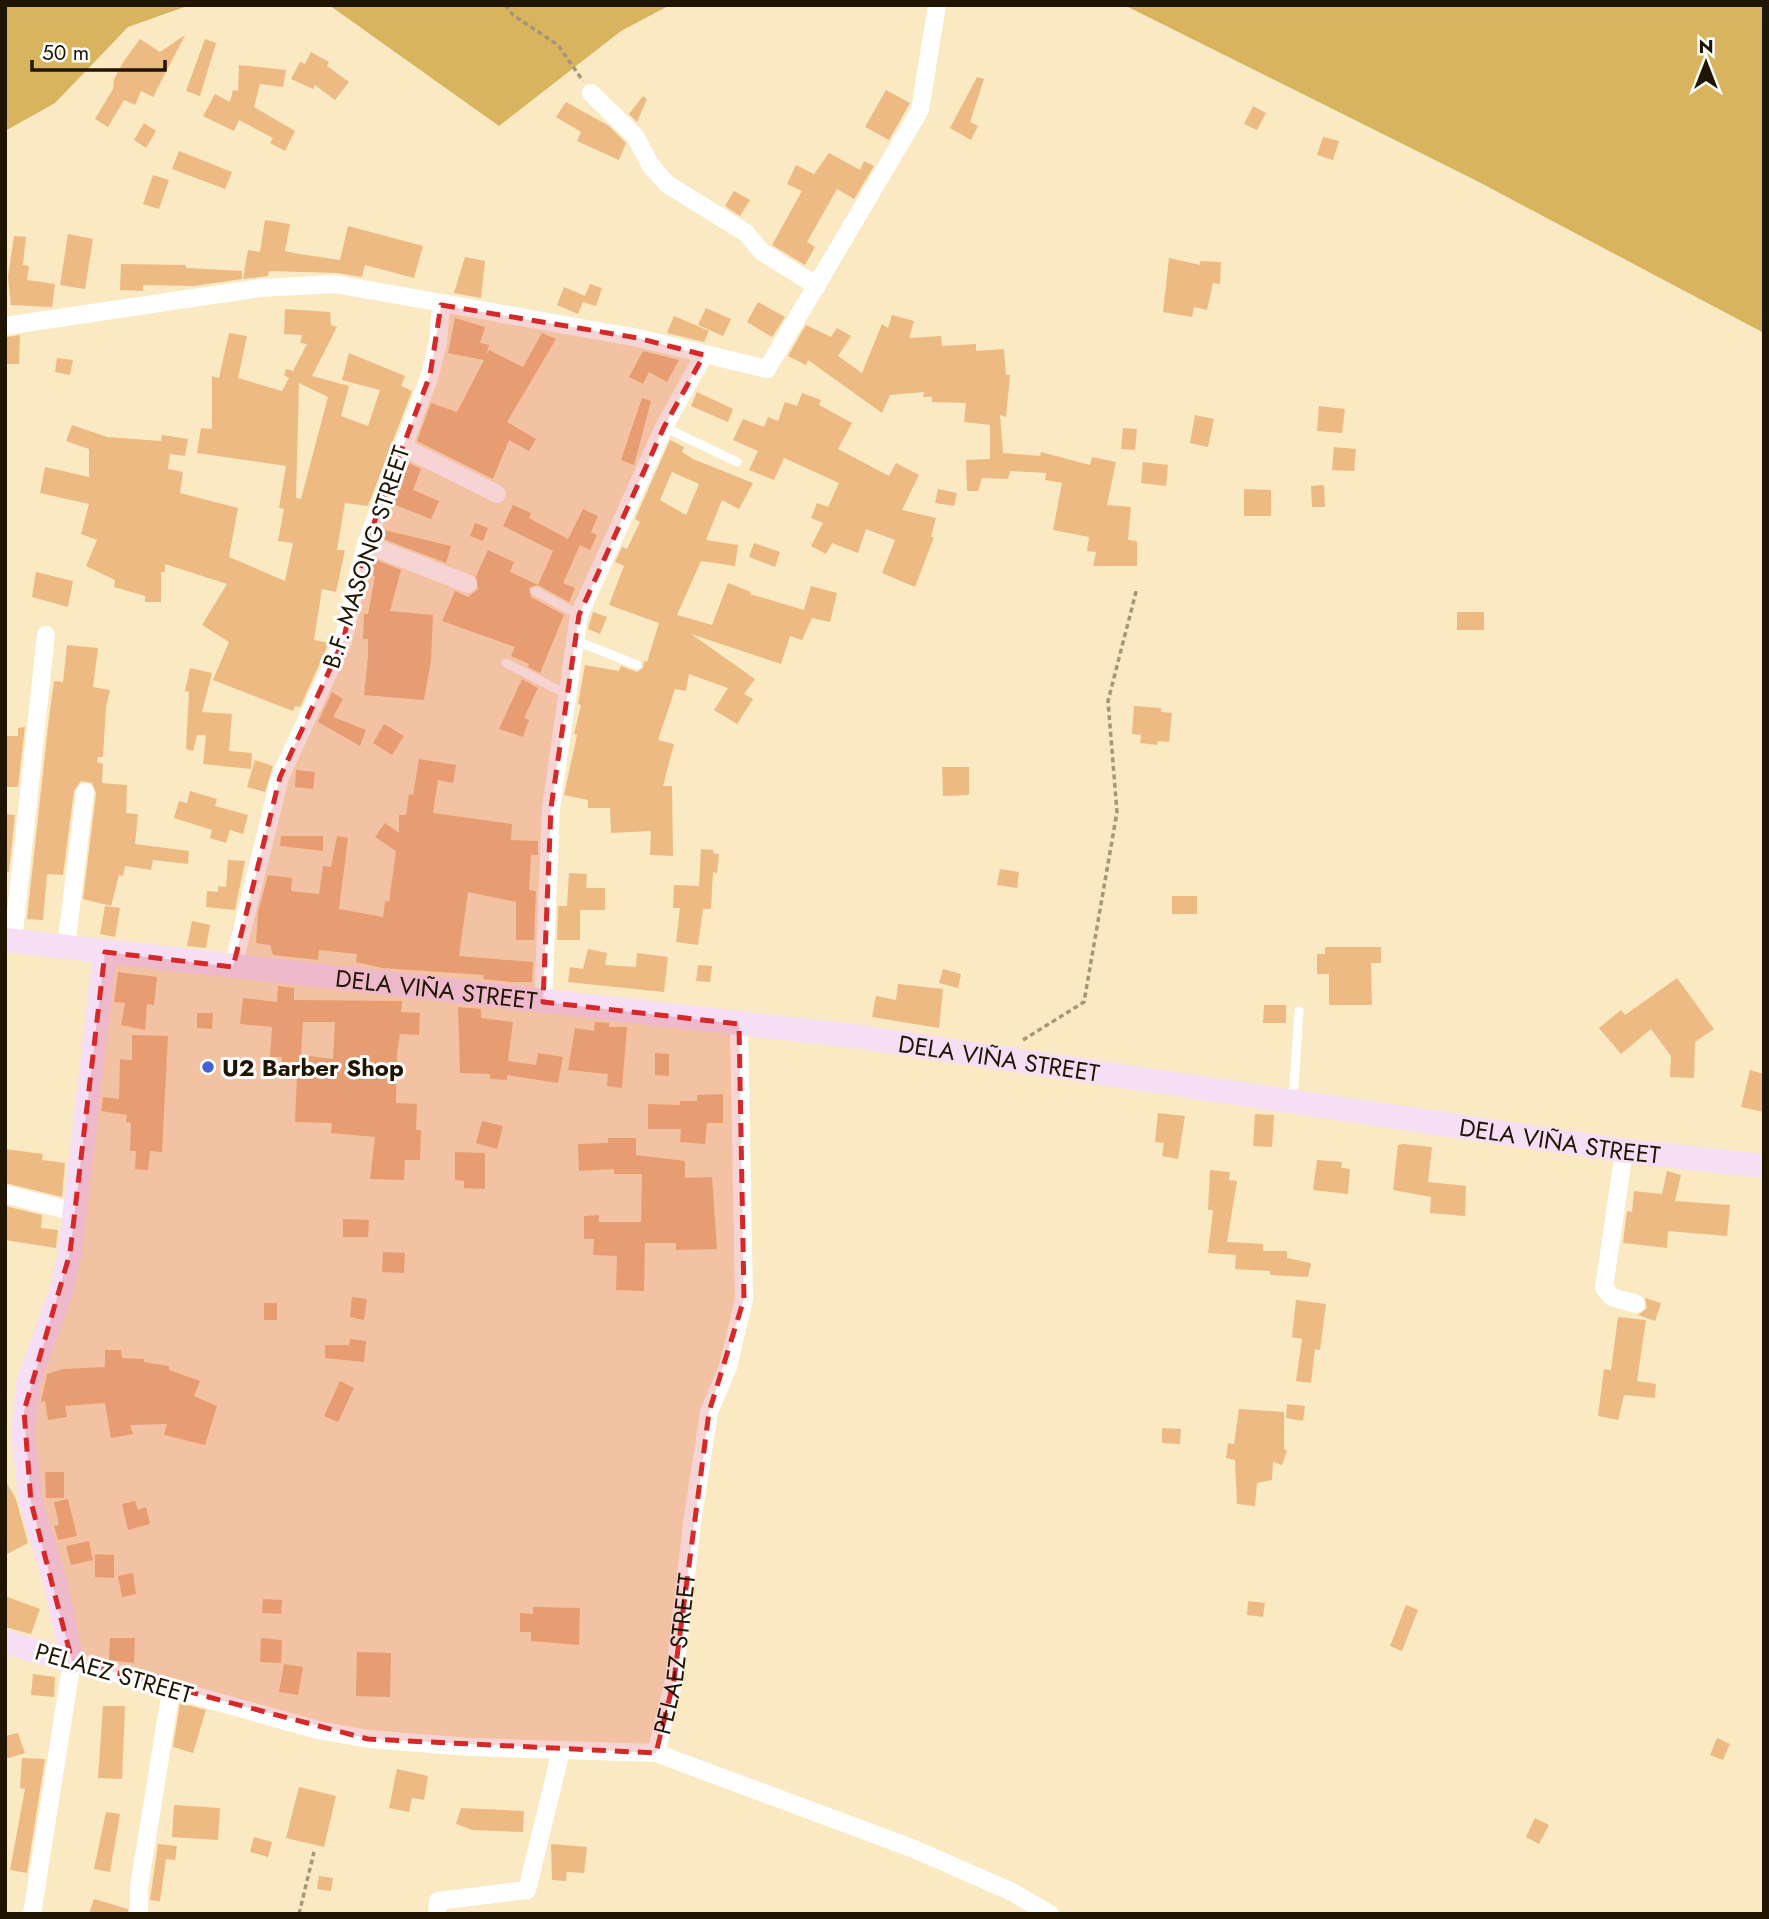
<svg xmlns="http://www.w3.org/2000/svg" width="1769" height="1919" viewBox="0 0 1769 1919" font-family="Jost,sans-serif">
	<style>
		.green { fill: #d7b45d }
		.building { fill: #edba84; fill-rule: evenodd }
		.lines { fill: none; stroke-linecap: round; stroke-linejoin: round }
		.path { stroke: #a59777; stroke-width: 3.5; stroke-dasharray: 5 3.5; stroke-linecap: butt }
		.lane { stroke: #fff; stroke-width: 9 }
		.street { stroke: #fff; stroke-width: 18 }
		.secondary { stroke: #f6def5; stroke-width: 24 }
		.marked { fill: #d62828; fill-opacity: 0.2; stroke: #d62828; stroke-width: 5; stroke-dasharray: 14 9; stroke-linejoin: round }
		.poi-dot { fill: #4264d7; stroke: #fff; stroke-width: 2.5 }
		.labels { text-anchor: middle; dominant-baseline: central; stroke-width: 6; stroke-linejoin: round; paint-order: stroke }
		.street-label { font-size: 24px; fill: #201500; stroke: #fff }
		.poi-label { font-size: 24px; font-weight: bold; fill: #201500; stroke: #fff; text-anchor: start }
	</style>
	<rect width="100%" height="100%" fill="#fae9c2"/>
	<g class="green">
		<polygon points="5,5 190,5 128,27 55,103 5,131"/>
		<polygon points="329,5 670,5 621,31 499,126"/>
		<polygon points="1124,5 1764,5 1764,333 1475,180"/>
	</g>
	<g class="building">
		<polygon points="185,35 153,97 141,91 135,105 124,100 108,127 95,119 113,89 114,79 124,61 140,39 160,52"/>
		<polygon points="205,39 216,43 200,96 186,91"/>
		<polygon points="311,52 329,62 327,66 349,82 335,100 315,85 313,89 291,79 300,62 305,64"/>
		<polygon points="239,65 286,70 283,87 260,84 254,107 295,131 285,151 270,143 273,138 239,120 234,131 203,116 215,94 230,102 233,90 238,91"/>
		<polygon points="977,77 984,79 970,122 978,126 971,140 950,128"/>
		<polygon points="886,90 910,103 889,140 865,127"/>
		<polygon points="643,96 647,99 637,122 629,114"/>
		<polygon points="566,102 609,126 626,143 619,160 577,141 581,132 556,117"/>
		<polygon points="1253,106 1266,113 1257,130 1244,124"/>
		<polygon points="144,123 156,131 146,148 134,140"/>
		<polygon points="1323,137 1339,141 1333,160 1317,155"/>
		<polygon points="179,151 232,172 225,189 172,169"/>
		<polygon points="829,153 860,170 864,161 874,166 854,199 837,189 807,242 815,247 805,265 772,245 802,191 787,184 796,165 814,174"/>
		<polygon points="153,175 169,180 159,209 143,204"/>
		<polygon points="734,191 750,200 740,216 725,206"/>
		<polygon points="265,220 290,224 285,251 299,254 340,260 348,226 423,246 414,278 365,265 362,277 337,273 269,271 268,276 243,279 248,250 260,252"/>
		<polygon points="68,234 93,239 85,289 60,285"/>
		<polygon points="14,236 26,237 23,265 29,266 27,280 55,284 52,307 11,305 8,277"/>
		<polygon points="465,257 485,261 481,298 454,293"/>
		<polygon points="1169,258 1200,265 1200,261 1221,262 1220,284 1213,283 1207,310 1194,307 1192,317 1163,312"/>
		<polygon points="121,264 186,265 186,268 242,271 242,279 194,286 143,285 143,291 120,290"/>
		<polygon points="590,284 602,288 596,306 583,302 578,314 557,305 564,287 585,296"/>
		<polygon points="758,302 785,317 772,337 747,322"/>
		<polygon points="706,308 731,319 723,336 698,325"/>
		<path d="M285,309L330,312L331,325L337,327L312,376L349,386L341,416L368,426L380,390L342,380L349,353L405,376L401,386L412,391L368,506L345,503L337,550H345L336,592L322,589L314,640L329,643L300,707L295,706L293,711L213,680L229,642L202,625L227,584L165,564V572H161V602H145V596L114,587L115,580L86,566L97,540L81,534L89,504L40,493L45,467L89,477V449L66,441L72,425L107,437L161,441L162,435L188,439L185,456L170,454L168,469L183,472L180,493L238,508L229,557L285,581L293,543L278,541L284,509L279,508L286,466L197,453L201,428L212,429V376L219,378L229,333L247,336L238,378L282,391L289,378L284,375L286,369L293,371L307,344L300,343L302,335L284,334ZM299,383L328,397L301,499L296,498Z"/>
		<polygon points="892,315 914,321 909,338 941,336 942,346 976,344 976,351 1004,349 1006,375 1010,375 1006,417 1000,415 1003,453 1040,456 1041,452 1090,465 1092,457 1116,462 1107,505 1131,507 1128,540 1137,541 1137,566 1093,566 1096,552 1087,551 1089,537 1053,530 1062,483 1045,480 1046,473 1010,471 1008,479 982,478 978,491 967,491 966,460 990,459 990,425 964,422 966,403 932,402 932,397 923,397 924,392 890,395 882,413 808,360 806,365 788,356 806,325 831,337 837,328 851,336 838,356 862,373 882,324 888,328"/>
		<polygon points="674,316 709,331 704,342 667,333"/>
		<polygon points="455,318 485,327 480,343 489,345 486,356 489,350 523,367 542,333 556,339 507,422 536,439 529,451 509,440 493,479 417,441 431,403 457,412 484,360 448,353"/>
		<polygon points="20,335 19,364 5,364 7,337"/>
		<polygon points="643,351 679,360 667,382 649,372 643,384 629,377"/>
		<polygon points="57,358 73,360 70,375 55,372"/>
		<polygon points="697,392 733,409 728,422 691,406"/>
		<polygon points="802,393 821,400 819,405 852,423 838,449 889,476 896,463 919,475 902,510 936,518 931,537 934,537 915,587 882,573 895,540 866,529 858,553 832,543 826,554 811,546 823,523 811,518 817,503 828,507 839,483 784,458 774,480 749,470 758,451 733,440 743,419 764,427 768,417 778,421 785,402 797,406"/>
		<polygon points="642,398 651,401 634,465 621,460"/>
		<polygon points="1319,406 1345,409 1342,433 1317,431"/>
		<polygon points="1195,415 1214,419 1208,447 1190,443"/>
		<polygon points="1123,428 1137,429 1135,450 1121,449"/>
		<path d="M670,440L684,447L682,452L693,459L753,483L739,509L722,500L706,540L738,545L735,566L701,561L677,615L712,625L728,583L751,592L750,594L804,610L811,586L837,593L830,622L812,618L802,640L790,636L781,664L691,634L755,679L744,694L753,699L737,724L714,710L728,688L689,674L686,691L675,689L658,740L674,744L663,786H672L673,856L650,855L651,831L611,833L610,808H588V800L564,795L577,735L574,734L581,705L578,704L585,665L619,671L621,666L637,672L643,668L644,661L647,662L659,623L609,605L624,566L615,562L622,547L627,549L640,522L635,519ZM672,472L699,484L686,515L660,500Z"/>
		<polygon points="1334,447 1356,449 1354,471 1332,470"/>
		<polygon points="1143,462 1168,465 1166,486 1141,483"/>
		<polygon points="409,463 421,469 413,490 439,501 431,519 393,504"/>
		<polygon points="1324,485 1325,507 1312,507 1311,486"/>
		<polygon points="938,489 957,493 954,506 935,503"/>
		<polygon points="1244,489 1271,490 1271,516 1244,516"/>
		<polygon points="513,505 531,513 529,518 568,539 583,509 598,516 591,532 597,535 590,550 580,545 563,583 575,588 569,602 538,585 529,588 531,597 564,615 540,673 528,667 529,664 511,656 515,647 442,621 455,591 468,597 478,589 476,576 488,550 514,562 510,572 538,585 553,551 503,526"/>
		<polygon points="475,523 488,528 483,541 470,536"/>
		<polygon points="384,530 451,546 446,563 381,538"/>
		<polygon points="754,543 780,552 775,567 749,557"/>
		<polygon points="374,559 401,570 390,611 433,615 431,660 424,700 364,695 368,657 368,639 363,639 364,614 368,614 375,576 370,575"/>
		<polygon points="36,572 73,581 68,607 32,597"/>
		<polygon points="593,612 607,617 600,634 588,629"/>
		<rect x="1457" y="612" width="27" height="18"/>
		<polygon points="67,645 98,648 93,687 110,690 106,707 103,757 98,757 97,762 103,764 102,783 127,785 126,813 138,814 135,844 189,851 188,864 153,860 151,870 125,866 123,876 119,875 111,906 83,899 96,793 92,783 81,781 74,791 63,875 47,874 43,920 27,919 48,726 54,681 63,682"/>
		<polygon points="190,668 212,673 202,712 232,714 229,751 252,753 251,769 203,764 206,735 197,735 193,751 186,749 189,692 185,691"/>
		<polygon points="522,679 538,688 524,718 529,720 523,737 499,729"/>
		<polygon points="332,692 343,699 333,717 366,730 360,746 318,722"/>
		<polygon points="1134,706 1161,708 1161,712 1172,713 1169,742 1158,741 1157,745 1140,743 1141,735 1132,734"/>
		<polygon points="384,724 404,736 392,755 373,743"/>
		<polygon points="25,727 18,787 5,787 5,736 18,736 18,728"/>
		<polygon points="419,759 456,765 453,783 438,780 433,813 512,824 511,840 538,841 538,855 531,855 529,890 536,891 534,940 516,940 516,902 468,892 459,956 533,962 532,982 512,982 483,979 484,975 382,968 356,962 357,954 319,950 318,960 273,955 270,945 256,943 258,912 268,875 292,878 291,891 319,894 323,866 331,867 337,836 348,838 339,909 383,917 385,901 389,902 396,851 375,837 385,823 399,833 399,815 406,815 409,794 413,795"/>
		<polygon points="255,760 273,766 265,792 247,787"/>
		<polygon points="942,767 969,767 969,795 943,796"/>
		<polygon points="296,770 315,772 313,789 295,787"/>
		<polygon points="190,791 217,799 215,806 248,815 243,834 230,830 226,843 210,838 212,830 174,818 179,801 187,803"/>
		<polygon points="5,814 15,815 9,872 5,871"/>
		<polygon points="281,836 323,836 323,851 280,846"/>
		<polygon points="701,849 714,850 713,853 719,854 717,873 713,872 711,909 703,909 698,945 676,942 680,908 673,908 674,885 699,886"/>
		<polygon points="228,860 245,861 235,910 206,907 207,891 218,892 218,886 226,887"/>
		<polygon points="1000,869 1019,872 1017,888 997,885"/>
		<polygon points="569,873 587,874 586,888 605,888 605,910 580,910 580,940 557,940 558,906 567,906"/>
		<rect x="1172" y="896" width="25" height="18"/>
		<polygon points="105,906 120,908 115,937 100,934"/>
		<polygon points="192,921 210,925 206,948 187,946"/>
		<polygon points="1325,947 1381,947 1381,963 1371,963 1372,1005 1329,1005 1329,974 1317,974 1317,954 1325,954"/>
		<polygon points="588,949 607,953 605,965 636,967 637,953 668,957 664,992 568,982 570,967 583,969"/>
		<polygon points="698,965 712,966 710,982 696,981"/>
		<polygon points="943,969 961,974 958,988 939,983"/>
		<polygon points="118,972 157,977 154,1005 147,1004 145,1030 121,1025 125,1003 114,1002"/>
		<polygon points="1677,978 1714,1029 1695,1042 1694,1078 1670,1077 1671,1056 1651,1029 1621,1054 1599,1028 1621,1010 1625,1015"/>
		<polygon points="898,984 943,989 939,1028 872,1017 876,996 896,1000"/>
		<path d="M278,986L294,988V1000L402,1001L401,1012L420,1013L419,1035L400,1034L397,1054L396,1103L417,1104L416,1130H421L420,1160H405L404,1180L370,1179L375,1137L331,1133L332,1123L295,1122L297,1073L281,1072L282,1057H270L272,1027L240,1024L243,998L277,1002ZM303,1022H335L333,1059L301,1055Z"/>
		<polygon points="1264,1005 1286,1005 1286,1023 1263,1023"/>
		<polygon points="458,1007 481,1009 481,1018 513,1022 508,1061 536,1065 538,1053 563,1057 558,1083 507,1075 507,1080 490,1079 490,1074 460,1073"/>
		<polygon points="197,1013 213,1013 212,1029 197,1028"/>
		<polygon points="595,1022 609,1023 609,1027 627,1027 622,1088 607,1086 608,1074 568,1070 575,1028 594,1031"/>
		<polygon points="132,1035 168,1036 162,1152 150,1151 148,1170 135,1169 136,1151 130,1151 131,1123 126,1122 127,1115 101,1111 103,1097 119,1099 120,1059 132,1060"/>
		<polygon points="655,1053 669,1054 669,1076 655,1075"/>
		<polygon points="1750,1070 1764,1074 1764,1112 1741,1107"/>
		<polygon points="723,1094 723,1123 707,1123 705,1144 680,1142 681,1129 648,1129 648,1104 680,1105 680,1101 697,1101 697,1095"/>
		<polygon points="1158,1113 1185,1116 1178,1159 1162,1156 1164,1143 1155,1142"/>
		<polygon points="1255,1114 1274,1115 1272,1147 1253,1146"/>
		<polygon points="482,1121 503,1126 497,1149 476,1143"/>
		<polygon points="608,1138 636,1138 636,1155 685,1161 685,1178 712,1177 717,1249 676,1250 676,1243 645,1243 644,1291 616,1290 617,1256 593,1255 594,1239 584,1239 584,1216 599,1215 599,1222 641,1222 642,1174 614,1174 614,1169 579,1171 578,1144 608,1143"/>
		<polygon points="1403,1144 1432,1147 1428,1182 1466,1186 1465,1216 1430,1213 1431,1197 1393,1190 1398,1145"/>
		<polygon points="5,1149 43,1154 42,1160 65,1163 62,1197 5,1183"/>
		<polygon points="455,1152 485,1153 485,1189 464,1188 464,1181 455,1180"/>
		<polygon points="1317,1160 1342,1162 1341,1168 1350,1169 1348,1194 1313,1190"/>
		<polygon points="1210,1170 1230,1172 1229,1180 1237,1181 1227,1242 1263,1244 1263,1251 1287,1251 1287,1258 1311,1263 1308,1277 1270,1275 1270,1271 1235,1269 1236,1255 1208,1253 1213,1210 1208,1210"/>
		<polygon points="1667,1171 1681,1175 1675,1201 1730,1205 1727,1236 1668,1231 1667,1248 1623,1243 1627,1211 1632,1212 1634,1191 1662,1194"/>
		<polygon points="5,1206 42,1215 41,1228 58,1230 56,1248 5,1240"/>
		<polygon points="343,1219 369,1220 368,1237 343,1237"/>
		<polygon points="383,1252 405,1253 404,1273 382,1272"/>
		<polygon points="352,1297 367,1299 364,1320 350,1317"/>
		<polygon points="1645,1298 1661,1303 1655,1321 1638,1315 1647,1308"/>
		<polygon points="1296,1300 1326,1304 1320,1350 1315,1349 1311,1383 1296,1381 1302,1339 1292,1337"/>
		<rect x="264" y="1303" width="13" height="17"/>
		<polygon points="1618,1317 1646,1320 1637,1381 1656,1384 1655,1398 1624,1395 1618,1420 1598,1416 1604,1369 1611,1370"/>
		<polygon points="350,1339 366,1341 364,1362 325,1358 325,1345 349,1345"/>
		<polygon points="105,1350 121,1350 122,1358 144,1359 144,1362 169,1366 169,1370 200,1381 194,1396 217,1406 205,1445 164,1435 167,1424 130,1425 133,1434 111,1438 105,1403 65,1406 67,1417 48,1420 45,1401 41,1402 47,1374 63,1369 105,1367"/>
		<polygon points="340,1381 354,1388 338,1422 324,1416"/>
		<polygon points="1287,1404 1305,1406 1303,1421 1286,1418"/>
		<polygon points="1239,1409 1284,1412 1284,1449 1287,1451 1282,1465 1273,1462 1272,1480 1257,1483 1255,1506 1237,1504 1235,1460 1226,1458 1228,1443 1234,1444"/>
		<polygon points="1162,1428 1181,1429 1180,1444 1162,1443"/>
		<polygon points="45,1472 64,1472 64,1498 46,1498"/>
		<polygon points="5,1480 16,1499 28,1543 5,1555"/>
		<polygon points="68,1499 77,1536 58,1540 54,1526 59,1525 54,1502"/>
		<polygon points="135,1501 138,1510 146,1507 150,1524 128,1530 122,1504"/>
		<polygon points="89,1541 93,1560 71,1565 66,1546"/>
		<polygon points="95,1554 114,1555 114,1578 95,1577"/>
		<polygon points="133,1573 136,1594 122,1597 118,1576"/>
		<polygon points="5,1596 40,1609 31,1634 5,1627"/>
		<polygon points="263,1599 282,1600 281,1614 262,1613"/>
		<polygon points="1248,1601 1265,1603 1263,1617 1247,1615"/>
		<polygon points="1406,1605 1418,1610 1402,1651 1390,1646"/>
		<polygon points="533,1607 580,1608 579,1645 531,1641 531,1632 520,1632 520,1613 533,1614"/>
		<polygon points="110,1638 135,1638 134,1663 109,1660"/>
		<polygon points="261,1638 282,1640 281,1663 260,1662"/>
		<polygon points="357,1652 391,1653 390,1697 356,1696"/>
		<polygon points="284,1664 303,1667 298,1695 279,1692"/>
		<polygon points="33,1674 55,1677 54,1697 31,1695"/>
		<polygon points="180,1703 206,1710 193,1753 173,1747"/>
		<polygon points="103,1706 125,1706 122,1779 98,1778"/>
		<polygon points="18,1733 25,1753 5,1759 5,1736"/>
		<polygon points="1717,1738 1730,1744 1723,1760 1710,1755"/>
		<polygon points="22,1758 45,1759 27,1873 10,1870 25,1789 20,1788"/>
		<polygon points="397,1769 428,1776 424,1800 412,1798 409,1812 389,1808"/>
		<polygon points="299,1787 336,1796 324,1847 286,1838"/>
		<polygon points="174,1805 220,1808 218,1840 172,1837"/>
		<polygon points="461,1808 524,1811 523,1832 473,1830 456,1824"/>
		<polygon points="106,1812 120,1814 110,1872 94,1869"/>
		<polygon points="1535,1818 1549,1825 1539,1844 1526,1837"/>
		<polygon points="254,1837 272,1842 268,1857 250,1852"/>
		<polygon points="158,1844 177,1846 175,1860 166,1859 160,1901 150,1900"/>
		<polygon points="551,1844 587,1847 584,1873 567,1872 566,1881 552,1880"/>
		<polygon points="319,1876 333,1878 331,1891 317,1889"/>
		<polygon points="94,1899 128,1909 128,1914 89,1914"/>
	</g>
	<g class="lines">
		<g class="path">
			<polyline points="505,5 513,15 558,45 583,81"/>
			<polyline points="1023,1040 1084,1002 1117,812 1108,701 1137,588"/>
			<polyline points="299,1914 314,1852"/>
		</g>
		<g class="lane">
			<polyline points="664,427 737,462"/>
			<polyline points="535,591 579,615"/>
			<polyline points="574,640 637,665"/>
			<polyline points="506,663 566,694"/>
			<polyline points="1293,1100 1299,1011"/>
		</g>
		<g class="street">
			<polyline points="591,93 635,136 651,166 667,184 746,233 762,252 817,286"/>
			<polyline points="5,326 260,288 335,284 638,338 767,369 920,110 937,5"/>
			<polyline points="403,447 497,494"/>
			<polyline points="366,544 468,584"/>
			<polyline points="13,941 46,635"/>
			<polyline points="66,947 85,792"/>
			<polyline points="233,967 280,777 343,641 366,544 430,375 438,342 441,305"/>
			<polyline points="543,1002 551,808 579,615 664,427 704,355"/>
			<polyline points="1624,1151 1604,1288 1612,1297 1636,1304"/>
			<polyline points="5,1194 75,1212"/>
			<polyline points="656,1753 914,1849 1012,1892 1050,1914"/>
			<path id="s1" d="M32,1914L72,1661L318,1730L368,1739L471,1747L656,1753L674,1680L692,1524L709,1412L728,1367L744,1299L739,1024"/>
			<polyline points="139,1914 139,1887 171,1690"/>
			<polyline points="437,1914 438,1901 527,1890 561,1751"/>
		</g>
		<g class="secondary">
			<path id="s2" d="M5,940L853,1036L1618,1150L1764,1166"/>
			<polyline points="5,1642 72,1661 56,1585 31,1502 23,1434 28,1384 62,1289 70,1253 105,952"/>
		</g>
	</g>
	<path class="marked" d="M441,305L638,338L704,355L664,427L579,615L551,808L543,1002L739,1024L744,1299L709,1412L674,1680L656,1753L368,1739L72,1661L31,1502L24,1411L70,1253L105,952L233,967L280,777L343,641L366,544L430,375Z"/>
	<circle class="poi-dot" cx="208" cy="1067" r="7"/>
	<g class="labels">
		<g class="street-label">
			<text transform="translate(366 557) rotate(-72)">B.F. MASONG STREET</text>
			<text stroke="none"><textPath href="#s2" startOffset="434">DELA VIÑA STREET</textPath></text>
			<text stroke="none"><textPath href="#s2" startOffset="1001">DELA VIÑA STREET</textPath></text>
			<text stroke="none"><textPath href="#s2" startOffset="1568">DELA VIÑA STREET</textPath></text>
			<text stroke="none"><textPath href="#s1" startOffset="952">PELAEZ STREET</textPath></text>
			<text transform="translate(114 1673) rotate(16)">PELAEZ STREET</text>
		</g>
		<g class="poi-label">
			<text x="222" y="1067">U2 Barber Shop</text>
		</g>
	</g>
	<rect width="1769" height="1919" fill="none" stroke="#201500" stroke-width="14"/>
	<g transform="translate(1706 63)" stroke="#ffffff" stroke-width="5" paint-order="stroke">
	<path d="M0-5L12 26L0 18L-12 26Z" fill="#201500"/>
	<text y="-10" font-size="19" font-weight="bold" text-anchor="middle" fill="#201500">N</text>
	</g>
	<path d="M32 60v10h133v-10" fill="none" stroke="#201500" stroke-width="3.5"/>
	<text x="42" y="60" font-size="21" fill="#201500" stroke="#ffffff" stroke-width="5" paint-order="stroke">50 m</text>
</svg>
